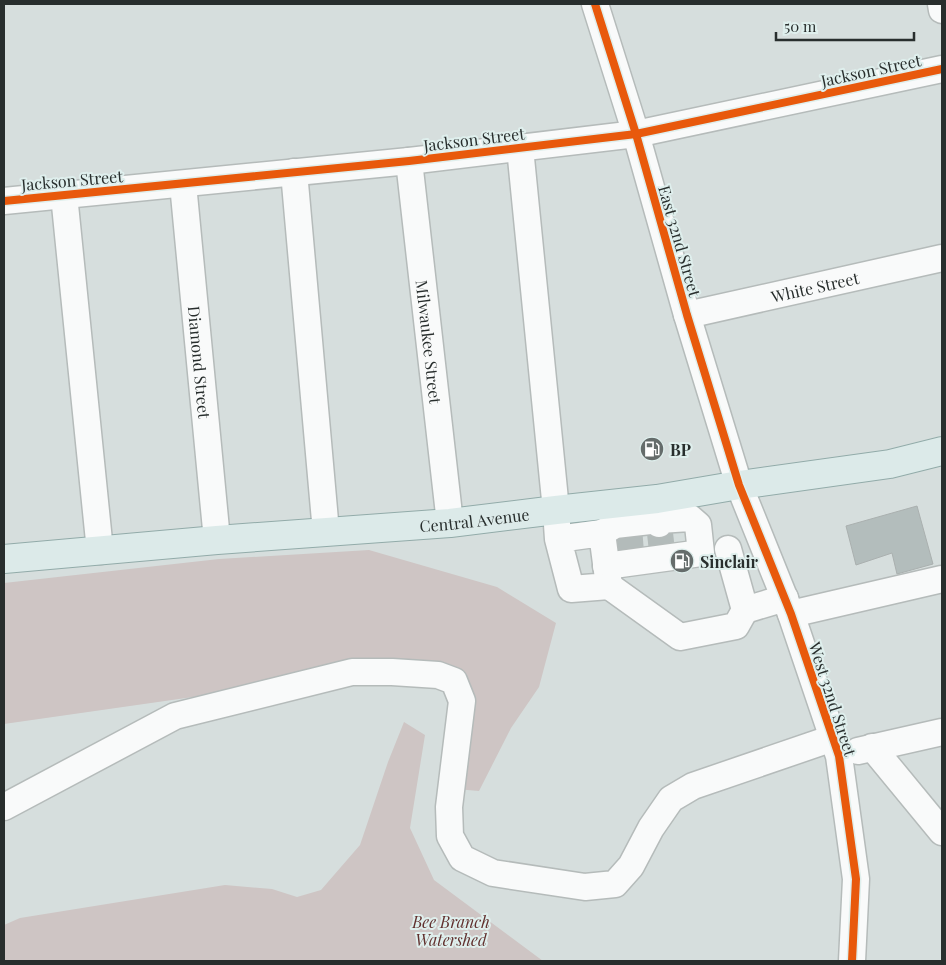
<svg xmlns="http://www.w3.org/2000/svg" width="946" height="965" viewBox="0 0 946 965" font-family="'Playfair Display',serif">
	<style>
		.green { fill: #cec5c4 }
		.building { fill: #b3bdbc; stroke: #aab0af }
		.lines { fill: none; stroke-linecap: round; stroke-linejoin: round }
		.minor-tunnel { stroke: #b3bbba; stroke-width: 26; stroke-dasharray: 26 13; stroke-linecap: butt }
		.minor-casing { stroke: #b5bbba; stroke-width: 29 }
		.major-casing { stroke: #92aba9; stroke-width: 30 }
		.minor { stroke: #f9fafa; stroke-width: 26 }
		.major { stroke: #dceae9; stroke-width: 28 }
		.cycleway-casing { stroke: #dfefed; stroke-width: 11 }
		.cycleway { stroke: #e8590c; stroke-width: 8 }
		.labels { text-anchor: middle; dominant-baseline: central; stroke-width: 4; stroke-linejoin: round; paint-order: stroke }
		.street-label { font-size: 16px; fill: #282e2d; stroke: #dfefed }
		.poi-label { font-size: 16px; font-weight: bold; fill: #282e2d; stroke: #dfefed; text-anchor: start }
		.park-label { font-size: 16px; font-style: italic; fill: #61302e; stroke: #dfefed }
	</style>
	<rect width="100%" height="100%" fill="#d6dedd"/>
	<g class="green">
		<polygon points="369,550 497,587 556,623 539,687 511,728 479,791 444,788 457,717 443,676 207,695 4,724 4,583 219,559"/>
		<polygon points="404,722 425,735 410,828 434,880 543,961 4,961 4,925 20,918 225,885 272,889 297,897 321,890 360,845 388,762"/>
	</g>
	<polygon class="building" points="917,506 933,564 897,574 892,553 856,565 846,526"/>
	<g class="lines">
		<g class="minor-tunnel">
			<polyline points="659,524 662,551"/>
			<polyline points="629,527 631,553"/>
		</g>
		<g class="minor-casing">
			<g id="minor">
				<polyline points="595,4 636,134 687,315 739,485 791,614 839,756 856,879 852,961"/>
				<polyline points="941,4 942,10"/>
				<polyline points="520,148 556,510 558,539 571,589 609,586 602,533 558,539"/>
				<path id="s1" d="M409,161L450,523"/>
				<polyline points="294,172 326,532"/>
				<path id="s2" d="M183,184L217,540"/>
				<polyline points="64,195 100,551"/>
				<polyline points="4,201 409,161 636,134 942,69"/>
				<path id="s3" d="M687,315L942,258"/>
				<polyline points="602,533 615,525 659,520 658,502"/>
				<polyline points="728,549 745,610 785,598"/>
				<polyline points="606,566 701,553 698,525 690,518 659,520 659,524"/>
				<polyline points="609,586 680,637 736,626 745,610"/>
				<polyline points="791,614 942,579"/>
				<polyline points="872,747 942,832"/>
				<polyline points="858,751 942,732"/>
				<polyline points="4,807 175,716 352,672 392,672 438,675 454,681 462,701 449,807 450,836 462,858 493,873 585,887 615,884 631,866 651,828 671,799 693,786 833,738"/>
			</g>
		</g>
		<g class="major-casing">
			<g id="major">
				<path id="s4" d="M4,559L217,540L450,523L556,510L657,499L739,485L890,464L942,451"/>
			</g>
		</g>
		<use href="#minor" class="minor"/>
		<use href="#major" class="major"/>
		<g class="cycleway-casing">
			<g id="cycleway">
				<polyline points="595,4 636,134 687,315 739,485 791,614 839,756 856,879 852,961"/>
				<polyline points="4,201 409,161 636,134 942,69"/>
			</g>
		</g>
		<use href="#cycleway" class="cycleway"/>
	</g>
	<defs>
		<g id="fuel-disc" transform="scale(1.25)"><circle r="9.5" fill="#656c6b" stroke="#dfefed"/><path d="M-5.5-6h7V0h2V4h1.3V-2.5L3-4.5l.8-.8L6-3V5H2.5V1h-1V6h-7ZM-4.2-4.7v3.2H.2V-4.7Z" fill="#fff"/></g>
	</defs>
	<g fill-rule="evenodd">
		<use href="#fuel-disc" x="652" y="449"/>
		<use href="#fuel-disc" x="682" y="561"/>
	</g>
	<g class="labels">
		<g class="street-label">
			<text transform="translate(871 70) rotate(-12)">Jackson Street</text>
			<text transform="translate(474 139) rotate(-7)">Jackson Street</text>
			<text transform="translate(72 180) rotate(-5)">Jackson Street</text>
			<text transform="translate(680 241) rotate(74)">East 32nd Street</text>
			<text stroke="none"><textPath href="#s3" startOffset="131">White Street</textPath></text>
			<text stroke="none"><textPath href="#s1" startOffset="182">Milwaukee Street</textPath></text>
			<text stroke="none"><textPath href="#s2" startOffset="179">Diamond Street</textPath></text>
			<text stroke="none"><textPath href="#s4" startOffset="472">Central Avenue</textPath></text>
			<text transform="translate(833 699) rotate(72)">West 32nd Street</text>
		</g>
		<g class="poi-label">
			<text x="670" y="449">BP</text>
			<text x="700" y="561">Sinclair</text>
		</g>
		<g class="park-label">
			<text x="451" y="921">Bee Branch<tspan x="451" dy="18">Watershed</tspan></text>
		</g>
	</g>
	<rect width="946" height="965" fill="none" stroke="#282e2d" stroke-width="10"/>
	<path d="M776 32v8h138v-8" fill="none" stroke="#282e2d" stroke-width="2.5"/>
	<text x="784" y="32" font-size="15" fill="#282e2d" stroke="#dfefed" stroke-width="4" paint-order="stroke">50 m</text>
</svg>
